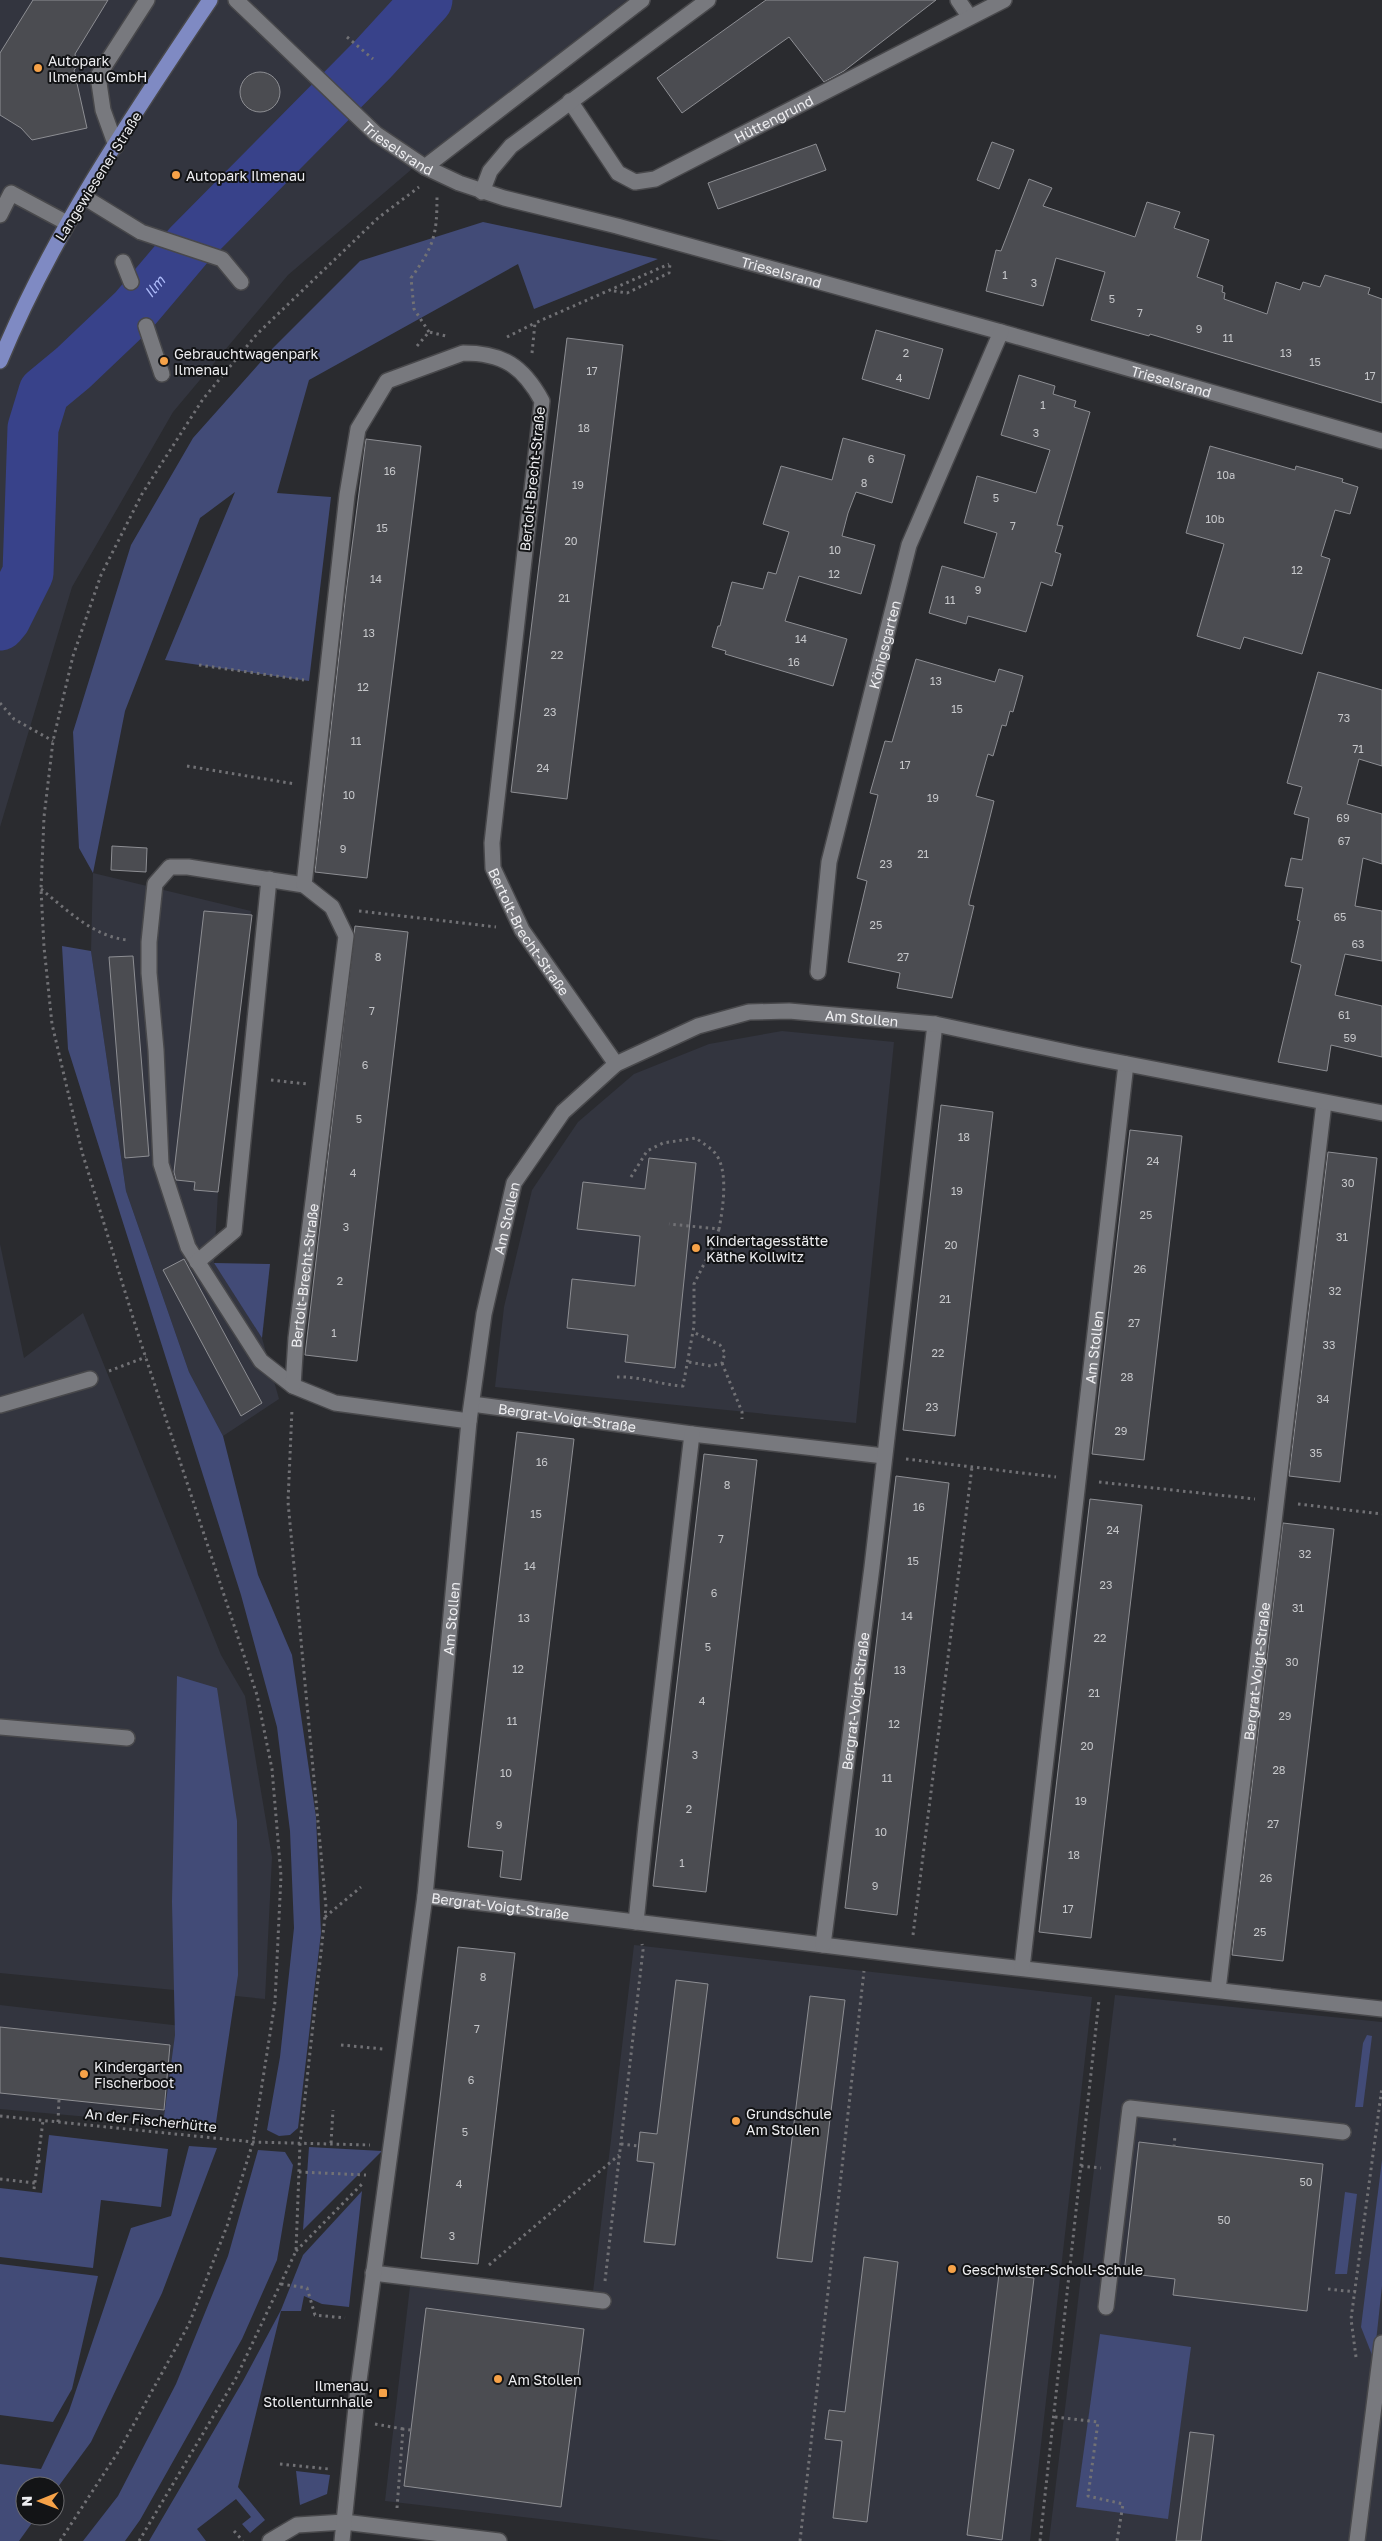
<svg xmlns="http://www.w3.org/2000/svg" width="1382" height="2541" viewBox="0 0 1382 2541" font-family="'Golos Text',sans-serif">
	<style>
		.built { fill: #33353f }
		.green { fill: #424b77 }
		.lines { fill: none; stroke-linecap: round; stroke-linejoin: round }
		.river { stroke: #38428a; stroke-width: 51 }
		.building { fill: #4b4c51; stroke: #8d8e93 }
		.minor-casing { stroke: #48484b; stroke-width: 18 }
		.major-casing { stroke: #48484b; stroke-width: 18 }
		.path { stroke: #717175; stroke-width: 3; stroke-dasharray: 2.5 4; stroke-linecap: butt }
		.minor { stroke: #78797e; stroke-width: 15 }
		.major { stroke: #7f8ac3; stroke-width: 15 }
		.poi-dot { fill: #f6a248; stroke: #131416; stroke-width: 2 }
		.labels { text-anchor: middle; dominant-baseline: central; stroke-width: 4; stroke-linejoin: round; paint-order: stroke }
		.number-label { font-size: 11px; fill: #c5c6c9 }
		.poi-label { font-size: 14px; fill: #eeeef1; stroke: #131416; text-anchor: start }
		.street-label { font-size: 14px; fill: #eeeef1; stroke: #131416 }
		.water-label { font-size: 15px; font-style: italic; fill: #adbbf9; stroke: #131416 }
	</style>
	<rect width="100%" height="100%" fill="#2a2b2f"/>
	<g class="built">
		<polygon points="0,0 627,0 440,145 288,275 173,412 72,587 0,827"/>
		<polygon points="93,873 251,911 218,1192 214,1263 262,1338 279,1399 223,1436 189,1372 126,1191 91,951"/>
		<polygon points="782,1031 894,1042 856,1423 495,1387 504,1307 532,1190 578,1122 634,1074 709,1044"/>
		<polygon points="0,1244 24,1358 83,1313 221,1655 245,1696 272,1857 265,1999 0,1973"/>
		<polygon points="634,1945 1092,1997 1030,2541 728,2541 385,2501 412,2269 593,2292"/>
		<polygon points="1115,1995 1382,2022 1382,2541 1049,2541"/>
		<polygon points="0,2005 190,2027 178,2125 0,2109"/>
	</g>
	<g class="green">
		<polygon points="483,222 658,259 534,309 518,264 309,380 277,493 331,497 309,681 165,660 235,492 200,518 125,711 93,873 79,848 73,732 131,545 193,438 273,348 360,261"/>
		<polygon points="62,946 91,951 126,1191 189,1372 223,1436 258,1575 292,1655 316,1817 321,1933 298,2128 290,2135 279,2136 267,2130 280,2057 294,1928 290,1831 277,1727 241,1595 68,1049"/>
		<polygon points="214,1263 270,1264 262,1338"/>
		<polygon points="177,1676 217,1688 237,1821 238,1975 215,2129 163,2124 175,2035 172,1902"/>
		<polygon points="1367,2035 1372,2036 1363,2107 1355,2107 1363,2043"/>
		<polygon points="49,2135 168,2149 161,2207 101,2200 93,2268 0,2257 0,2188 42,2193"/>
		<polygon points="189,2146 217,2148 162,2293 91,2442 55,2491 55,2486 25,2486 25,2516 37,2516 19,2541 0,2541 0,2464 41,2469 69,2411 131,2228 171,2216"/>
		<polygon points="309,2147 382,2151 303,2230"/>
		<polygon points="258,2150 285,2152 293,2165 277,2260 242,2339 140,2520 125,2541 83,2541 118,2496 176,2384 228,2256"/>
		<polygon points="1382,2160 1382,2286 1374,2360 1361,2327"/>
		<polygon points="362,2191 349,2307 322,2304 304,2296 301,2311 281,2311 238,2487 265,2520 250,2533 242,2524 251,2517 236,2499 197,2529 206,2541 149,2541 243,2381 281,2310 303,2255"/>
		<polygon points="1345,2192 1357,2194 1347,2274 1335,2274"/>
		<polygon points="0,2264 98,2276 72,2389 53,2422 0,2415"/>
		<polygon points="1100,2334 1191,2347 1168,2519 1076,2507"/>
		<polygon points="296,2471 330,2475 327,2494 300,2505"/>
	</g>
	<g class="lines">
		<path class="river" id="s1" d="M0,625L5,619L28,573L33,428L44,392L73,368L134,310L189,245L373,59L427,0"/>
	</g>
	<g class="building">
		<polygon points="33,0 108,0 75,54 77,66 74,70 87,128 32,140 21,128 0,115 0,53"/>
		<polygon points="766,0 936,0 844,71 824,82 789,37 682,113 657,78"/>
		<circle cx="260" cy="92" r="20"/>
		<polygon points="992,142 1014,150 999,189 977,180"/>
		<polygon points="816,144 826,170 718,209 708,183"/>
		<polygon points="1029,179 1052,188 1043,206 1135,237 1147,202 1180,212 1174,228 1209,240 1197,277 1223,286 1222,292 1225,293 1224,299 1267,314 1276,282 1300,290 1303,282 1320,287 1325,275 1370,288 1368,294 1382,299 1382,403 1150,334 1149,336 1091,320 1105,272 1056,258 1043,306 986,291 996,250 1001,251"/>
		<polygon points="876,330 943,349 929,399 862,379"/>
		<polygon points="567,338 623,345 567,799 511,792"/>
		<polygon points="1019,375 1055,386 1053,394 1076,401 1074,407 1090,412 1057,525 1063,526 1055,552 1061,554 1052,586 1041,582 1026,632 968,616 966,624 929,613 942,566 984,578 997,533 964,523 977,476 1036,493 1050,450 1001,435"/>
		<polygon points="843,438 905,455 892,503 856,492 848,513 842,536 875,545 861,594 799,576 785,621 847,639 833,686 725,654 726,651 712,647 718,626 720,626 732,582 763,589 768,572 776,574 789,532 763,524 781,466 832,480"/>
		<polygon points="366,439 421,446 367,878 315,872 346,593"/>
		<polygon points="1210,446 1295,470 1296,466 1343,479 1342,482 1358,487 1350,514 1335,510 1321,556 1330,559 1302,654 1244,637 1240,649 1197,636 1224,544 1186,533"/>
		<polygon points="916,659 995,682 999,669 1023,676 1013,712 1010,711 1006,726 1002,725 993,756 988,754 976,796 994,801 969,902 969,905 974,906 952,998 897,988 900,973 848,962 867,881 857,878 878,795 870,793 885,741 892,742"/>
		<polygon points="1318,672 1382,690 1382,766 1359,759 1347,804 1382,814 1382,864 1363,858 1355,906 1382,911 1382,961 1345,954 1335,995 1382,1006 1382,1057 1331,1045 1327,1071 1278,1062 1301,965 1291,962 1300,921 1297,920 1303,888 1285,886 1291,858 1302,860 1309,818 1294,814 1302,787 1287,783"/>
		<polygon points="112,846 147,848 146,872 111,870"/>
		<polygon points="204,911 252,915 218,1192 194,1190 195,1182 176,1180 174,1172"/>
		<polygon points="355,926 408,932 357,1361 305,1355"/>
		<polygon points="133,956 149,1156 125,1158 109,957"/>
		<polygon points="941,1105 993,1112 955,1436 903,1430"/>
		<polygon points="1130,1130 1182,1136 1144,1460 1092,1454"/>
		<polygon points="1328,1152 1377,1158 1340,1482 1289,1476"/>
		<polygon points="649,1158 696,1163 675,1368 625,1362 628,1335 567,1328 572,1279 635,1286 640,1236 577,1229 583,1182 645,1189"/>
		<polygon points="184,1259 262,1403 241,1416 163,1270"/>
		<polygon points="517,1432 574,1439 521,1880 500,1877 503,1851 468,1847"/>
		<polygon points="704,1454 757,1460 706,1892 653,1886"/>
		<polygon points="896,1476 949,1483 897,1915 845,1908"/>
		<polygon points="1090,1499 1142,1505 1091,1938 1039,1932"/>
		<polygon points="1283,1523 1334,1529 1283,1961 1232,1955"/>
		<polygon points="458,1947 515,1953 478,2264 421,2258"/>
		<polygon points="676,1980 708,1984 675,2245 644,2242 654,2163 637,2161 640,2132 657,2134"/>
		<polygon points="810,1996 845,2000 812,2262 777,2258"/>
		<polygon points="0,2027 170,2045 164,2110 0,2093"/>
		<polygon points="1139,2142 1323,2164 1307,2311 1173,2295 1175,2279 1124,2273"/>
		<polygon points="864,2257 898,2262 867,2522 833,2518 842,2441 825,2439 829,2410 845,2412"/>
		<polygon points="999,2274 1034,2278 1002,2540 967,2535"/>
		<polygon points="426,2308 584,2329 561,2507 404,2486"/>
		<polygon points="1190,2432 1214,2435 1201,2541 1176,2541"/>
	</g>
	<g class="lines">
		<g class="minor-casing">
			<g id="minor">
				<path id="s2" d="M236,0L376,134L425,167L459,183L504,198L617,226L1001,332L1382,441"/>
				<polyline points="958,0 969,16"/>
				<path id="s3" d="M570,101L618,173L635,182L655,179L1004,0"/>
				<polyline points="116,146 103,110 98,76 147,0"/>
				<polyline points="425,167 642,0"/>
				<polyline points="482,192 490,171 511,146 708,0"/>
				<polyline points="84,197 141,232 222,259 241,282"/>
				<polyline points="0,215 11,193 67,223"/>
				<polyline points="123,262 131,282"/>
				<polyline points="146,326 162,374"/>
				<polyline points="304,885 188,867 170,867 155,884 149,942 149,973 156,1050 161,1164 188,1247 261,1361 293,1386 335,1403 469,1421"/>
				<path id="s4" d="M818,972L829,862L909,545L1001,332"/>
				<polyline points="197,1262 234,1231 269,879"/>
				<path id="s5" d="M293,1386L296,1338L346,936L332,907L304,885L347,495L358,429L387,381L463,353C503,353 523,366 542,401L492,843L493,868L522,930L616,1064"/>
				<path id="s6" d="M472,1404L692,1434L884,1456"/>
				<polyline points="0,1405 90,1379"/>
				<polyline points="0,1727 127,1738"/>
				<path id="s7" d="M425,1896L936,1959L1382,2009"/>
				<polyline points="636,1922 646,1825 692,1434"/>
				<path id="s8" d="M823,1945L872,1567L935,1024"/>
				<path id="s9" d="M1022,1968L1126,1064"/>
				<path id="s10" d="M1218,1990L1324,1103"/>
				<polyline points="373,2273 603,2301"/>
				<polyline points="1106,2307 1130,2108 1343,2132"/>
				<polyline points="270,2541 297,2525 344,2522 499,2541"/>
				<path id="s11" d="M342,2541L358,2388L425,1896L469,1421L484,1314L514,1183L563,1112L616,1064L698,1026L749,1012L789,1011L935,1024L1081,1055L1382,1113"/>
				<polyline points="1357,2541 1382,2343"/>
			</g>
		</g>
		<g class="major-casing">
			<path id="major" d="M0,361C53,232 133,115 210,0"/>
		</g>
		<g class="path">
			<polyline points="347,37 373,59"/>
			<polyline points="614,291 627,293 669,273 670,264"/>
			<path d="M429,332L414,309L411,278C434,246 437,235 437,197"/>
			<polyline points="507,337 535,323"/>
			<polyline points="417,346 429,332 446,336"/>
			<polyline points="532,353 535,323 669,264"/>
			<polyline points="199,665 304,680"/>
			<polyline points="0,703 14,719 53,741"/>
			<polyline points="187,766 295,784"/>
			<path d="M41,889C67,910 94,937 128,940"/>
			<polyline points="359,911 496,927"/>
			<polyline points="271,1080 307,1084"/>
			<path d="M631,1177L647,1151L663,1143L696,1138C702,1143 710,1147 715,1153C729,1170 723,1208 719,1229L669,1224"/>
			<polyline points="689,1362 711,1366 722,1363 725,1353 720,1345 693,1332"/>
			<polyline points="722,1363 742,1412 742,1419"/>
			<polyline points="109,1371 146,1357"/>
			<path d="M617,1377C640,1376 661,1385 683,1386L694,1326V1284L712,1248L719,1229"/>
			<polyline points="906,1459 1056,1477"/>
			<polyline points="1099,1482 1255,1499"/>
			<polyline points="1298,1504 1382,1514"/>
			<polyline points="325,1917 361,1887"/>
			<polyline points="913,1935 972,1467"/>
			<polyline points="341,2045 383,2049"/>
			<polyline points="0,2116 253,2142 370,2145"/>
			<polyline points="58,2122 59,2099"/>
			<polyline points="331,2143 333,2110"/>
			<polyline points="621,2144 639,2146"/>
			<polyline points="1174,2147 1175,2135"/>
			<polyline points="38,2161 44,2162"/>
			<polyline points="1081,2166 1101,2168"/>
			<polyline points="299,2172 366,2175"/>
			<polyline points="0,2179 35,2183"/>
			<polyline points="34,2189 43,2121"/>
			<polyline points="296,2251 364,2182"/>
			<polyline points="489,2265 619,2155"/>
			<polyline points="605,2281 643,1950 642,1944"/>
			<polyline points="281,2284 307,2288 315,2315 345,2318"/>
			<polyline points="1328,2289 1356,2292"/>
			<polyline points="1356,2357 1351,2319 1382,2087"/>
			<polyline points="1055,2417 1098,2422 1088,2496 1123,2504 1117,2541"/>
			<polyline points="375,2424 403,2429"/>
			<polyline points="280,2464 329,2469"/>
			<polyline points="397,2508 403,2429 411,2430"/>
			<polyline points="234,2531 243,2541"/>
			<polyline points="60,2541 120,2449 189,2324 227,2226 253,2142 275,2002 281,1876 272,1769 257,1695 138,1334 82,1152 52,1024 44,947 41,889 44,817 53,741 73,656 101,575 142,494 203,399 257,334 378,218 419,187"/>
			<polyline points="139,2541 236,2378 296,2251 300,2143 326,1907 288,1502 292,1409"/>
			<polyline points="800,2541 864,1971"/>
			<polyline points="1040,2541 1099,2000"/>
		</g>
		<use href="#minor" class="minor"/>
		<use href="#major" class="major"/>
	</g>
	<g class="poi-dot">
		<circle cx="38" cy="68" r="5"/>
		<circle cx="176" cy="175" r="5"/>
		<circle cx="164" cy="361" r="5"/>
		<circle cx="696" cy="1248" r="5"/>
		<circle cx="84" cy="2074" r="5"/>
		<circle cx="736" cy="2121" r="5"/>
		<circle cx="952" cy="2269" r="5"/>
		<circle cx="498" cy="2379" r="5"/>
		<rect x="378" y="2388" width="10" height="10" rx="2.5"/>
	</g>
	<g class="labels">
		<g class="number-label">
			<text x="1005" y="274">1</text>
			<text x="1034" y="282">3</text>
			<text x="1112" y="298">5</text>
			<text x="1140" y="312">7</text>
			<text x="1199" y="328">9</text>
			<text x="1228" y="337">11</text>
			<text x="906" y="352">2</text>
			<text x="1286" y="352">13</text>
			<text x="1315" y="361">15</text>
			<text x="592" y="370">17</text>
			<text x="1370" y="375">17</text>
			<text x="899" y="377">4</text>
			<text x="1043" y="404">1</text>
			<text x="584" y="427">18</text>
			<text x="1036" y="432">3</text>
			<text x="871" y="458">6</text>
			<text x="390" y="470">16</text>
			<text x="1226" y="474">10a</text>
			<text x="864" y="482">8</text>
			<text x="578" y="484">19</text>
			<text x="996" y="497">5</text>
			<text x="1215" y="518">10b</text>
			<text x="1013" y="525">7</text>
			<text x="382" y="527">15</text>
			<text x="571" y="540">20</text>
			<text x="835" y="549">10</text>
			<text x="1297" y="569">12</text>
			<text x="834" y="573">12</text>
			<text x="376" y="578">14</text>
			<text x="978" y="589">9</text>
			<text x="564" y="597">21</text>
			<text x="950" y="599">11</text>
			<text x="369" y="632">13</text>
			<text x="801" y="638">14</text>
			<text x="557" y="654">22</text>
			<text x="794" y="661">16</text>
			<text x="936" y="680">13</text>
			<text x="363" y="686">12</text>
			<text x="957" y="708">15</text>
			<text x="550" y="711">23</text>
			<text x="1344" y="717">73</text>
			<text x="356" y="740">11</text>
			<text x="1358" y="748">71</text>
			<text x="905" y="764">17</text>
			<text x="543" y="767">24</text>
			<text x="349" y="794">10</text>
			<text x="933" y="797">19</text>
			<text x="1343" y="817">69</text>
			<text x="1344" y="840">67</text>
			<text x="343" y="848">9</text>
			<text x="923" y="853">21</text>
			<text x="886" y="863">23</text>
			<text x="1340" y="916">65</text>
			<text x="876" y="924">25</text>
			<text x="1358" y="943">63</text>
			<text x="378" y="956">8</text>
			<text x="903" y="956">27</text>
			<text x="372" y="1010">7</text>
			<text x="1344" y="1014">61</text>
			<text x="1350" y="1037">59</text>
			<text x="365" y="1064">6</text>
			<text x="359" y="1118">5</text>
			<text x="964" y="1136">18</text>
			<text x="1153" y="1160">24</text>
			<text x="353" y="1172">4</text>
			<text x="1348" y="1182">30</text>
			<text x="957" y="1190">19</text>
			<text x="1146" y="1214">25</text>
			<text x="346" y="1226">3</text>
			<text x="1342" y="1236">31</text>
			<text x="951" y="1244">20</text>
			<text x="1140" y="1268">26</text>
			<text x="340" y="1280">2</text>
			<text x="1335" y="1290">32</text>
			<text x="945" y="1298">21</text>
			<text x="1134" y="1322">27</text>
			<text x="334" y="1332">1</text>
			<text x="1329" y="1344">33</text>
			<text x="938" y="1352">22</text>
			<text x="1127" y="1376">28</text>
			<text x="1323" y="1398">34</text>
			<text x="932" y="1406">23</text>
			<text x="1121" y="1430">29</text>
			<text x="1316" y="1452">35</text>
			<text x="542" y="1461">16</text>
			<text x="727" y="1484">8</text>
			<text x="919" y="1506">16</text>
			<text x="536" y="1513">15</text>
			<text x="1113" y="1529">24</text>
			<text x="721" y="1538">7</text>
			<text x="1305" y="1553">32</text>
			<text x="913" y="1560">15</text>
			<text x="530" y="1565">14</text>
			<text x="1106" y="1584">23</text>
			<text x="714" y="1592">6</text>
			<text x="1298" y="1607">31</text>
			<text x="907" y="1615">14</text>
			<text x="524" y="1617">13</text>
			<text x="1100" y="1637">22</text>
			<text x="708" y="1646">5</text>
			<text x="1292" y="1661">30</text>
			<text x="518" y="1668">12</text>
			<text x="900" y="1669">13</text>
			<text x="1094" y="1692">21</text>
			<text x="702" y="1700">4</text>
			<text x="1285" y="1715">29</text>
			<text x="512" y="1720">11</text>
			<text x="894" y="1723">12</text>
			<text x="1087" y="1745">20</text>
			<text x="695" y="1754">3</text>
			<text x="1279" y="1769">28</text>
			<text x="506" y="1772">10</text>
			<text x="887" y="1777">11</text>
			<text x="1081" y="1800">19</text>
			<text x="689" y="1808">2</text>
			<text x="1273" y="1823">27</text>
			<text x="499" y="1824">9</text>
			<text x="881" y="1831">10</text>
			<text x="1074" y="1854">18</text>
			<text x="682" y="1862">1</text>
			<text x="1266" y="1877">26</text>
			<text x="875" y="1885">9</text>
			<text x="1068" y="1908">17</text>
			<text x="1260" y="1931">25</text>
			<text x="483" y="1976">8</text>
			<text x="477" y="2028">7</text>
			<text x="471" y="2079">6</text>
			<text x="465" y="2131">5</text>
			<text x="1306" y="2181">50</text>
			<text x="459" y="2183">4</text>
			<text x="1224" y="2219">50</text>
			<text x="452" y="2235">3</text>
		</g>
		<g class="poi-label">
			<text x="48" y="60">Autopark<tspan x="48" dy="16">Ilmenau GmbH</tspan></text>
			<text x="186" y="175">Autopark Ilmenau</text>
			<text x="174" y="353">Gebrauchtwagenpark<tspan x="174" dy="16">Ilmenau</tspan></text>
			<text x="706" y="1240">Kindertagesstätte<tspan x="706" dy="16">Käthe Kollwitz</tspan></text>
			<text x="94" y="2066">Kindergarten<tspan x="94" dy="16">Fischerboot</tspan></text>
			<text x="746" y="2113">Grundschule<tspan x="746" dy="16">Am Stollen</tspan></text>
			<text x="962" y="2269">Geschwister-Scholl-Schule</text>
			<text x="508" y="2379">Am Stollen</text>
			<text x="373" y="2385" text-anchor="end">Ilmenau,<tspan x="373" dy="16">Stollenturnhalle</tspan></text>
		</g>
		<g class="street-label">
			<text stroke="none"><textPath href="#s3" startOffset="259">Hüttengrund</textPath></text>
			<text stroke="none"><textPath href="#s2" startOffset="220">Trieselsrand</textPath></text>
			<text transform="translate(98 176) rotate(-58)">Langewiesener Straße</text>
			<text stroke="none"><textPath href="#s2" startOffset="625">Trieselsrand</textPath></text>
			<text stroke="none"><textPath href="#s2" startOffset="1030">Trieselsrand</textPath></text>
			<text transform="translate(532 479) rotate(-84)">Bertolt-Brecht-Straße</text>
			<text stroke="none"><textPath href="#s4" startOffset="335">Königsgarten</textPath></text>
			<text stroke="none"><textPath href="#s5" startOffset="1759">Bertolt-Brecht-Straße</textPath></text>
			<text stroke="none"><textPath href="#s11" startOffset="1784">Am Stollen</textPath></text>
			<text stroke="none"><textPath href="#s11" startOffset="1334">Am Stollen</textPath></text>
			<text stroke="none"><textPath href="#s5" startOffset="111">Bertolt-Brecht-Straße</textPath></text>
			<text stroke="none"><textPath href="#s9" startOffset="625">Am Stollen</textPath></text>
			<text stroke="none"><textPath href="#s6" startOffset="96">Bergrat-Voigt-Straße</textPath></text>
			<text stroke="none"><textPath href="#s11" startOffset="929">Am Stollen</textPath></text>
			<text stroke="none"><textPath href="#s10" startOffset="321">Bergrat-Voigt-Straße</textPath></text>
			<text stroke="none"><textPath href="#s8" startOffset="246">Bergrat-Voigt-Straße</textPath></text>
			<text stroke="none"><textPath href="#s7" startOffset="76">Bergrat-Voigt-Straße</textPath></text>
			<text transform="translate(151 2120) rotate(6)">An der Fischerhütte</text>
		</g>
		<g class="water-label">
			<text stroke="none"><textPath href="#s1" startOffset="395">Ilm</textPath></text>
		</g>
	</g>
	<g transform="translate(40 2501) rotate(269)"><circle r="24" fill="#131416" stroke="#6b6b6e"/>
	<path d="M0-4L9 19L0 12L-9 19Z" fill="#f6a248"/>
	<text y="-8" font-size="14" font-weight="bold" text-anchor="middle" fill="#eeeef1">N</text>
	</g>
</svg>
